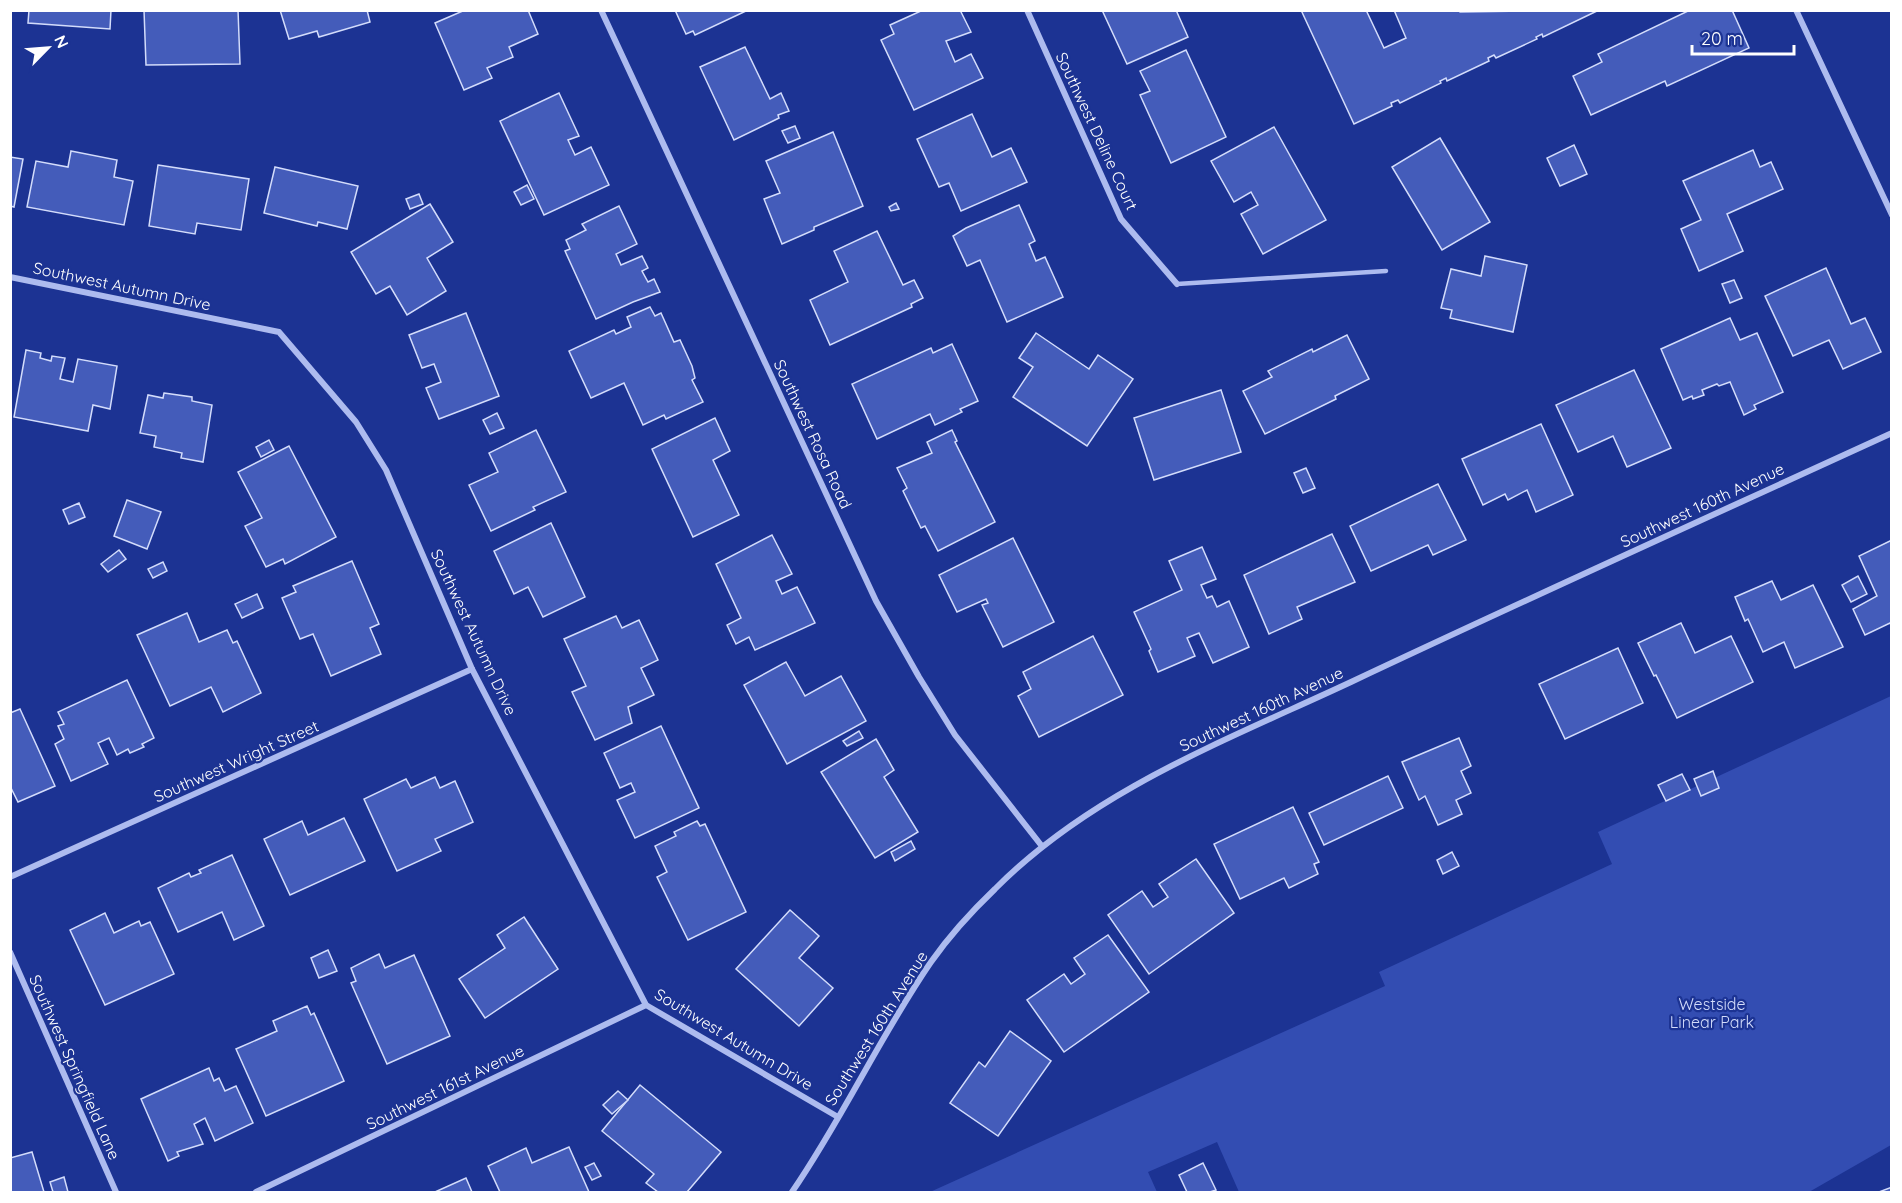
<svg xmlns="http://www.w3.org/2000/svg" width="1902" height="1203" viewBox="0 0 1902 1203" font-family="Quicksand,sans-serif">
	<style>
		.green { fill: #334db2 }
		.building { fill: #445cba; stroke: #d3dcfb; stroke-width: 1.5 }
		.lines { fill: none; stroke-linecap: round; stroke-linejoin: round }
		.lane { stroke: #adbbef; stroke-width: 4.5 }
		.street { stroke: #adbbef; stroke-width: 6 }
		.labels { text-anchor: middle; dominant-baseline: central; stroke-width: 4.5; stroke-linejoin: round; paint-order: stroke }
		.street-label { font-size: 16px; fill: #fff; stroke: #1c3393 }
		.park-label { font-size: 16px; fill: #d3dcfb; stroke: #1c3393 }
	</style>
	<rect width="100%" height="100%" fill="#1c3393"/>
	<polygon class="green" points="1891,696 1891,1145 1809,1192 1239,1192 1217,1142 1148,1172 1157,1192 930,1192 1385,986 1379,972 1612,864 1598,832"/>
	<g class="building">
		<polygon points="29,10 111,10 110,29 28,23"/>
		<polygon points="144,10 238,10 240,64 146,65"/>
		<polygon points="280,10 367,10 370,22 319,37 317,31 289,39"/>
		<polygon points="465,10 528,10 538,34 509,47 513,57 487,68 492,78 464,90 435,23"/>
		<polygon points="675,10 746,10 746,11 695,35 693,31 686,34"/>
		<polygon points="923,10 960,10 971,32 946,41 955,62 971,54 983,78 914,110 881,40 894,34 890,25"/>
		<polygon points="1102,10 1176,10 1188,37 1127,64"/>
		<polygon points="1301,10 1366,10 1384,48 1406,38 1394,10 1459,10 1460,12 1599,10 1543,37 1542,34 1536,37 1537,39 1496,58 1494,55 1488,58 1489,61 1447,81 1446,78 1440,81 1441,83 1400,103 1398,100 1391,103 1392,106 1354,124"/>
		<polygon points="1690,10 1732,10 1749,48 1667,86 1665,81 1591,115 1573,76 1602,62 1598,54"/>
		<polygon points="745,47 770,99 781,93 789,111 778,115 779,118 734,140 700,67"/>
		<polygon points="1186,50 1226,137 1171,163 1140,95 1150,91 1140,71"/>
		<polygon points="559,93 579,136 568,140 575,155 591,147 609,185 544,215 500,121"/>
		<polygon points="972,114 992,157 1011,148 1027,182 961,211 949,183 939,187 917,139"/>
		<polygon points="795,126 800,138 788,143 782,131"/>
		<polygon points="1274,127 1326,220 1263,254 1241,214 1258,205 1251,192 1234,202 1211,161"/>
		<polygon points="833,132 863,206 814,227 814,230 782,244 764,199 780,193 766,161"/>
		<polygon points="1440,138 1490,222 1442,250 1392,167"/>
		<polygon points="1574,145 1587,174 1560,186 1547,158"/>
		<polygon points="1753,150 1760,167 1771,162 1783,189 1727,214 1743,251 1699,271 1681,229 1701,220 1683,181"/>
		<polygon points="71,151 117,160 114,177 133,181 124,225 27,207 36,161 68,167"/>
		<polygon points="10,157 23,159 14,207 10,206"/>
		<polygon points="158,165 249,179 241,230 197,223 195,234 149,226"/>
		<polygon points="275,167 358,186 347,229 318,222 317,226 264,213"/>
		<polygon points="527,185 534,199 521,205 514,192"/>
		<polygon points="419,194 423,204 410,209 406,199"/>
		<polygon points="896,203 899,209 891,211 889,207"/>
		<polygon points="430,204 453,242 427,258 446,291 407,315 390,286 376,294 351,252"/>
		<polygon points="1019,205 1035,241 1029,244 1036,261 1045,257 1063,297 1007,322 980,260 967,266 953,236 966,228"/>
		<polygon points="619,206 637,244 616,254 621,265 642,256 648,268 642,271 648,282 654,279 660,292 633,302 596,319 565,251 570,249 566,240 586,230 582,224"/>
		<polygon points="877,231 903,285 914,280 923,298 911,304 912,307 830,345 810,300 848,282 834,251"/>
		<polygon points="1485,256 1527,265 1513,332 1450,318 1452,310 1441,308 1451,269 1481,276"/>
		<polygon points="1826,268 1851,324 1865,318 1881,352 1843,369 1829,340 1793,356 1765,296"/>
		<polygon points="1734,280 1742,298 1730,303 1722,284"/>
		<polygon points="650,307 655,316 661,313 674,342 680,340 692,366 695,378 692,380 703,402 666,419 664,415 643,425 624,383 591,398 569,351 614,330 616,334 631,327 627,317"/>
		<polygon points="466,313 499,396 439,419 426,388 441,382 434,364 422,368 409,335"/>
		<polygon points="1730,318 1740,340 1757,333 1783,392 1754,405 1756,409 1744,415 1730,382 1719,386 1717,384 1702,390 1704,395 1693,399 1692,396 1683,400 1661,349"/>
		<polygon points="1036,333 1089,369 1098,355 1133,379 1087,446 1013,397 1033,367 1019,358"/>
		<polygon points="1347,335 1369,379 1335,396 1336,399 1265,434 1243,391 1272,377 1268,371 1312,349 1313,352"/>
		<polygon points="952,344 978,401 960,409 962,412 935,425 930,414 877,439 852,384 931,348 933,353"/>
		<polygon points="26,350 41,353 40,358 51,361 52,356 65,358 60,379 73,382 78,359 117,366 110,409 93,405 88,431 14,417"/>
		<polygon points="1634,370 1671,448 1627,467 1613,436 1578,452 1556,405"/>
		<polygon points="1221,390 1241,452 1154,480 1134,418"/>
		<polygon points="164,393 192,397 192,401 212,405 203,462 181,458 182,453 154,447 156,436 140,433 148,395 163,398"/>
		<polygon points="497,413 504,428 490,434 483,420"/>
		<polygon points="715,418 730,451 713,460 739,515 693,537 652,449"/>
		<polygon points="1541,424 1573,495 1536,512 1527,490 1508,500 1505,494 1483,505 1462,459"/>
		<polygon points="536,430 566,492 533,507 535,510 491,531 469,485 498,472 489,453"/>
		<polygon points="952,430 957,441 955,442 995,522 938,551 925,526 921,528 903,491 907,488 897,468 932,453 927,442"/>
		<polygon points="269,440 274,450 261,457 256,447"/>
		<polygon points="289,446 336,537 285,564 283,559 266,567 245,526 262,518 238,472"/>
		<polygon points="1306,468 1315,488 1303,493 1294,473"/>
		<polygon points="1438,484 1466,540 1433,555 1428,545 1371,571 1350,526"/>
		<polygon points="127,500 161,512 147,549 114,536"/>
		<polygon points="79,503 85,517 69,524 63,510"/>
		<polygon points="551,523 585,597 543,617 528,587 514,594 494,551"/>
		<polygon points="1332,534 1355,582 1297,607 1302,619 1269,634 1244,575"/>
		<polygon points="772,535 792,574 776,581 782,594 797,587 815,623 755,650 749,637 736,644 727,625 741,618 716,564"/>
		<polygon points="1013,538 1054,622 1003,647 982,605 988,603 986,599 957,612 939,575"/>
		<polygon points="1892,540 1892,626 1890,623 1865,635 1853,609 1877,596 1859,556"/>
		<polygon points="1202,547 1216,579 1201,585 1207,598 1212,596 1217,607 1229,601 1249,647 1213,663 1199,633 1187,638 1195,656 1158,672 1149,651 1151,649 1134,612 1182,590 1169,561"/>
		<polygon points="119,550 126,559 108,572 101,564"/>
		<polygon points="352,561 379,624 370,628 381,654 331,676 313,634 300,639 282,598 296,592 293,586"/>
		<polygon points="163,562 167,571 153,578 148,569"/>
		<polygon points="1858,576 1867,594 1851,602 1842,585"/>
		<polygon points="1772,581 1781,600 1813,585 1843,647 1795,668 1784,642 1763,652 1748,619 1745,621 1735,597"/>
		<polygon points="257,594 263,608 242,618 235,604"/>
		<polygon points="187,613 199,642 227,630 233,643 237,641 261,693 223,712 211,687 170,706 137,635"/>
		<polygon points="616,616 622,628 639,620 658,660 641,668 654,695 628,707 632,723 595,740 572,692 586,686 564,639"/>
		<polygon points="1681,623 1695,653 1731,636 1753,682 1677,718 1656,675 1654,676 1638,643"/>
		<polygon points="1093,636 1123,695 1039,737 1018,696 1031,689 1023,672"/>
		<polygon points="1618,648 1643,703 1565,739 1539,684"/>
		<polygon points="786,662 805,696 841,676 866,721 787,764 744,685"/>
		<polygon points="127,680 154,738 142,744 144,747 130,753 128,749 117,755 109,738 98,743 108,764 71,781 55,744 64,739 58,726 64,724 58,712"/>
		<polygon points="20,709 55,786 18,802 10,786 10,713"/>
		<polygon points="661,726 699,808 635,838 617,800 635,792 631,783 620,788 604,753"/>
		<polygon points="859,731 863,738 847,746 843,741"/>
		<polygon points="1459,738 1471,766 1461,771 1471,793 1456,800 1462,814 1438,825 1425,796 1419,800 1402,762"/>
		<polygon points="876,739 894,770 884,777 918,832 875,858 821,772"/>
		<polygon points="1713,771 1719,788 1701,796 1694,779"/>
		<polygon points="1682,774 1690,790 1666,801 1658,785"/>
		<polygon points="1388,776 1403,808 1324,845 1309,813"/>
		<polygon points="435,777 440,788 455,781 473,822 435,839 441,851 397,871 364,799 406,779 411,788"/>
		<polygon points="1293,807 1319,862 1314,864 1318,874 1289,888 1284,878 1240,899 1214,844"/>
		<polygon points="344,818 365,861 290,895 264,839 302,821 308,835"/>
		<polygon points="697,821 700,826 705,824 746,912 688,940 657,877 667,872 655,846 676,836 674,832"/>
		<polygon points="911,841 915,849 895,861 891,852"/>
		<polygon points="1452,852 1459,866 1443,874 1437,860"/>
		<polygon points="232,855 264,926 234,940 222,912 178,932 158,888 189,873 191,877 201,873 199,870"/>
		<polygon points="1196,859 1234,913 1149,974 1108,915 1142,891 1153,907 1168,897 1159,884"/>
		<polygon points="790,910 819,936 799,958 833,988 799,1026 736,969"/>
		<polygon points="105,913 114,933 139,921 141,926 150,922 174,974 105,1005 70,930"/>
		<polygon points="524,917 558,969 485,1018 459,979 505,948 497,935"/>
		<polygon points="1108,935 1149,992 1064,1052 1027,1000 1064,974 1071,984 1085,974 1074,958"/>
		<polygon points="328,950 337,971 319,978 311,958"/>
		<polygon points="379,954 385,968 414,955 450,1036 387,1064 351,983 356,981 351,968"/>
		<polygon points="307,1006 311,1015 314,1013 344,1081 266,1116 236,1049 277,1031 273,1021"/>
		<polygon points="1010,1031 1051,1061 998,1136 950,1103 979,1062 985,1067"/>
		<polygon points="209,1068 214,1081 219,1078 225,1091 236,1086 253,1123 215,1141 205,1118 194,1124 203,1144 177,1152 179,1156 168,1161 141,1099"/>
		<polygon points="640,1085 721,1152 687,1192 658,1192 646,1183 654,1174 602,1131"/>
		<polygon points="618,1091 628,1100 612,1114 603,1105"/>
		<polygon points="569,1147 589,1192 500,1192 488,1166 526,1148 532,1163"/>
		<polygon points="32,1152 44,1192 10,1192 10,1158"/>
		<polygon points="594,1163 601,1176 592,1180 585,1167"/>
		<polygon points="1203,1163 1216,1190 1210,1192 1187,1192 1179,1175"/>
		<polygon points="64,1177 68,1192 53,1192 50,1182"/>
		<polygon points="466,1178 472,1192 435,1192"/>
		<polygon points="1892,1187 1892,1192 1879,1192"/>
	</g>
	<g class="lines">
		<polyline class="lane" points="1177,284 1386,271"/>
		<g class="street">
			<polyline points="601,10 876,601 919,677 955,735 1041,845"/>
			<polyline points="1027,10 1121,219 1177,284"/>
			<polyline points="1796,10 1892,215"/>
			<polyline points="10,277 279,332 356,422 386,470 472,669 646,1005 838,1117"/>
			<polyline points="10,877 472,669"/>
			<polyline points="10,952 116,1192"/>
			<polyline points="256,1192 646,1005"/>
			<path d="M792,1192C843,1118 880,1036 931,962C950,935 972,911 995,889C1093,790 1227,740 1351,682C1531,597 1711,516 1892,433"/>
		</g>
	</g>
	<g class="labels">
		<g class="street-label">
			<text transform="translate(1097 131) rotate(65)">Southwest Deline Court</text>
			<text transform="translate(122 286) rotate(12)">Southwest Autumn Drive</text>
			<text transform="translate(813 434) rotate(65)">Southwest Rosa Road</text>
			<text transform="translate(1702 505) rotate(-25)">Southwest 160th Avenue</text>
			<text transform="translate(474 632) rotate(65)">Southwest Autumn Drive</text>
			<text transform="translate(1261 709) rotate(-25)">Southwest 160th Avenue</text>
			<text transform="translate(236 761) rotate(-24)">Southwest Wright Street</text>
			<text transform="translate(876 1028) rotate(-58)">Southwest 160th Avenue</text>
			<text transform="translate(734 1039) rotate(31)">Southwest Autumn Drive</text>
			<text transform="translate(75 1067) rotate(66)">Southwest Springfield Lane</text>
			<text transform="translate(445 1087) rotate(-26)">Southwest 161st Avenue</text>
		</g>
		<g class="park-label">
			<text x="1712" y="1004">Westside<tspan x="1712" dy="18">Linear Park</tspan></text>
		</g>
	</g>
	<rect width="1902" height="1203" fill="none" stroke="#ffffff" stroke-width="24"/>
	<g transform="translate(48 48) rotate(65)" stroke="#1c3393" stroke-width="4.5" paint-order="stroke">
	<path d="M0-4.5L10 22L0 15L-10 22Z" fill="#ffffff"/>
	<text y="-9" font-size="16" font-weight="bold" text-anchor="middle" fill="#ffffff">N</text>
	</g>
	<path d="M1692 45v9h102v-9" fill="none" stroke="#ffffff" stroke-width="3"/>
	<text x="1701" y="45" font-size="18" fill="#ffffff" stroke="#1c3393" stroke-width="4.5" paint-order="stroke">20 m</text>
</svg>
